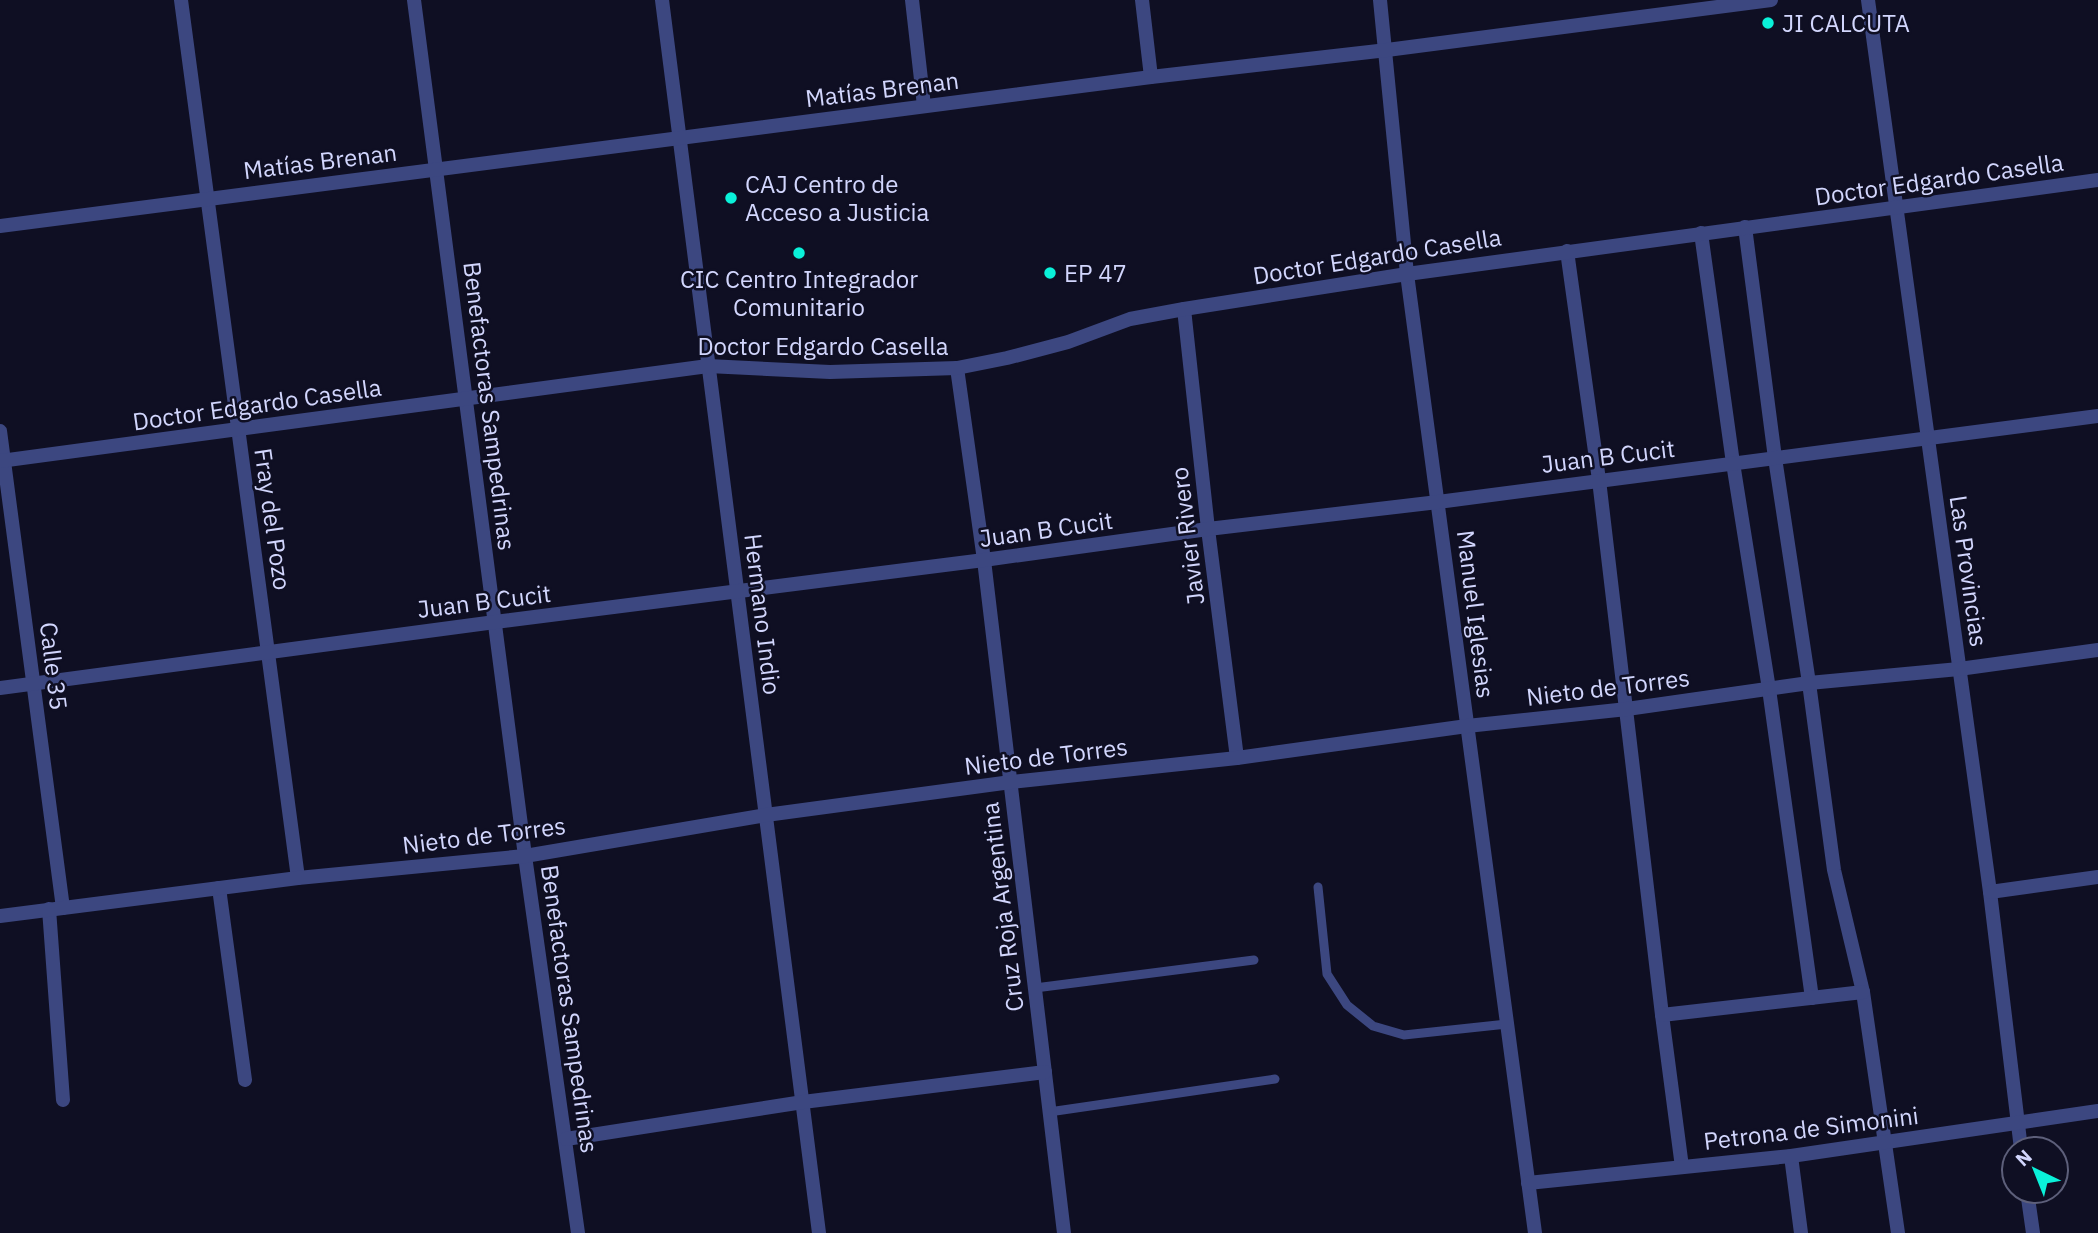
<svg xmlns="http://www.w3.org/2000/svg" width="2098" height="1233" viewBox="0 0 2098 1233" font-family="'IBM Plex Sans',sans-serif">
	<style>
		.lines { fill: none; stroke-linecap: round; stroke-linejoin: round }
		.lane { stroke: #3c4780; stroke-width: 9 }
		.street { stroke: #3c4780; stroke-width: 14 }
		.poi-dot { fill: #0af1d9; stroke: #0f0f23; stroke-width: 2.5 }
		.labels { text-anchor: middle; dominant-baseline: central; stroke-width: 5; stroke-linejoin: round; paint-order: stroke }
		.poi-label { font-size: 24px; fill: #d2d6fd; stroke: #0f0f23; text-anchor: start }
		.street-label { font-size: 24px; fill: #d2d6fd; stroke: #0f0f23 }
	</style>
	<rect width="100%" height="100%" fill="#0f0f23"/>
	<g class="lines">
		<g class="lane">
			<polyline points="1318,887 1327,974 1347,1005 1373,1026 1404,1035 1507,1024"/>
			<polyline points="1035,988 1254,960"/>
			<polyline points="1049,1112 1275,1079"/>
		</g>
		<g class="street">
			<polyline points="181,0 298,878"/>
			<polyline points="414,0 525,856 578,1233"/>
			<polyline points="662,0 819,1233"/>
			<polyline points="912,0 924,106"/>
			<polyline points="1142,0 1151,77"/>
			<polyline points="1380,0 1407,274 1535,1233"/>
			<polyline points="1868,0 1990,892 2021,1149"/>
			<polyline points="0,226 1151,77 1387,50 1771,0"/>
			<polyline points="1745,227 1775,458 1809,683 1834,870 1863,992 1898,1233"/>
			<polyline points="1701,233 1733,463 1769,689 1812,998"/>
			<polyline points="1567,251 1599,480 1662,1015 1682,1167"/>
			<polyline points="1184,309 1208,529 1237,758"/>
			<polyline points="957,368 984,560 1064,1233"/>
			<polyline points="0,431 63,908"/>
			<polyline points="0,461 708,366 830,372 957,368 1007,358 1068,342 1130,319 1184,309 1407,274 2098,180"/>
			<polyline points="0,688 495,622 984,560 1208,529 1438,502 2098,416"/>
			<polyline points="219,888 245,1080"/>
			<polyline points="1990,892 2098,877"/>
			<polyline points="49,909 63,1100"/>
			<polyline points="0,916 298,878 525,856 766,815 1011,782 1237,758 1467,726 1627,709 1809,683 1959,669 2098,650"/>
			<polyline points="1662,1015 1863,992"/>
			<polyline points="566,1139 803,1102 1045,1072"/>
			<polyline points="1791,1156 1801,1233"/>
			<polyline points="1528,1183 1791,1156 2098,1111"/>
			<polyline points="2027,1191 2033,1233"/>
		</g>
	</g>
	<g class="poi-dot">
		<circle cx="1768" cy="23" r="7"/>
		<circle cx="731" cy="198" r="7"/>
		<circle cx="799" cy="253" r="7"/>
		<circle cx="1050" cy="273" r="7"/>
	</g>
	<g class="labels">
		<g class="poi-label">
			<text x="1782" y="23">JI CALCUTA</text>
			<text x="745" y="184">CAJ Centro de<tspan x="745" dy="28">Acceso a Justicia</tspan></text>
			<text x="1064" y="273">EP 47</text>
			<text x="799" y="279" text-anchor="middle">CIC Centro Integrador<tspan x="799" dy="28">Comunitario</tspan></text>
		</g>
		<g class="street-label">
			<text transform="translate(882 89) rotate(-7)">Matías Brenan</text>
			<text transform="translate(320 161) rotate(-7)">Matías Brenan</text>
			<text transform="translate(1939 179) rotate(-8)">Doctor Edgardo Casella</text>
			<text transform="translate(1377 256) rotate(-9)">Doctor Edgardo Casella</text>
			<text x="823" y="346">Doctor Edgardo Casella</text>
			<text transform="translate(257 404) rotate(-8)">Doctor Edgardo Casella</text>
			<text transform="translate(490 406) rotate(83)">Benefactoras Sampedrinas</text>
			<text transform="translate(1608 456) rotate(-7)">Juan B Cucit</text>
			<text transform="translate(273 519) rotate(82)">Fray del Pozo</text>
			<text transform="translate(1046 529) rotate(-8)">Juan B Cucit</text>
			<text transform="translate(1187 536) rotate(-97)">Javier Rivero</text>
			<text transform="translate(1969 571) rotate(82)">Las Provincias</text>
			<text transform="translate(484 601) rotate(-7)">Juan B Cucit</text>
			<text transform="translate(763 614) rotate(83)">Hermano Indio</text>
			<text transform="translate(1476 614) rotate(83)">Manuel Iglesias</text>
			<text transform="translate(54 666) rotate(83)">Calle 35</text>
			<text transform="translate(1608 687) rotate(-7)">Nieto de Torres</text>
			<text transform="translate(1046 756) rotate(-7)">Nieto de Torres</text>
			<text transform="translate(484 835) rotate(-7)">Nieto de Torres</text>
			<text transform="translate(1002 907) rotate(-97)">Cruz Roja Argentina</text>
			<text transform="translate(570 1009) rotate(82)">Benefactoras Sampedrinas</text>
			<text transform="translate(1811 1128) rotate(-7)">Petrona de Simonini</text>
		</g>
	</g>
	<g transform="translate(2035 1170) rotate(317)"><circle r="33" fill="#0f0f23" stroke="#5d5f7a" stroke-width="2"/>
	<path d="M0-5L12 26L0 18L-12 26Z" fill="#0af1d9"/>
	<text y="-10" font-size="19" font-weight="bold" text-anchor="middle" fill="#d2d6fd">N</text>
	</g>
</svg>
